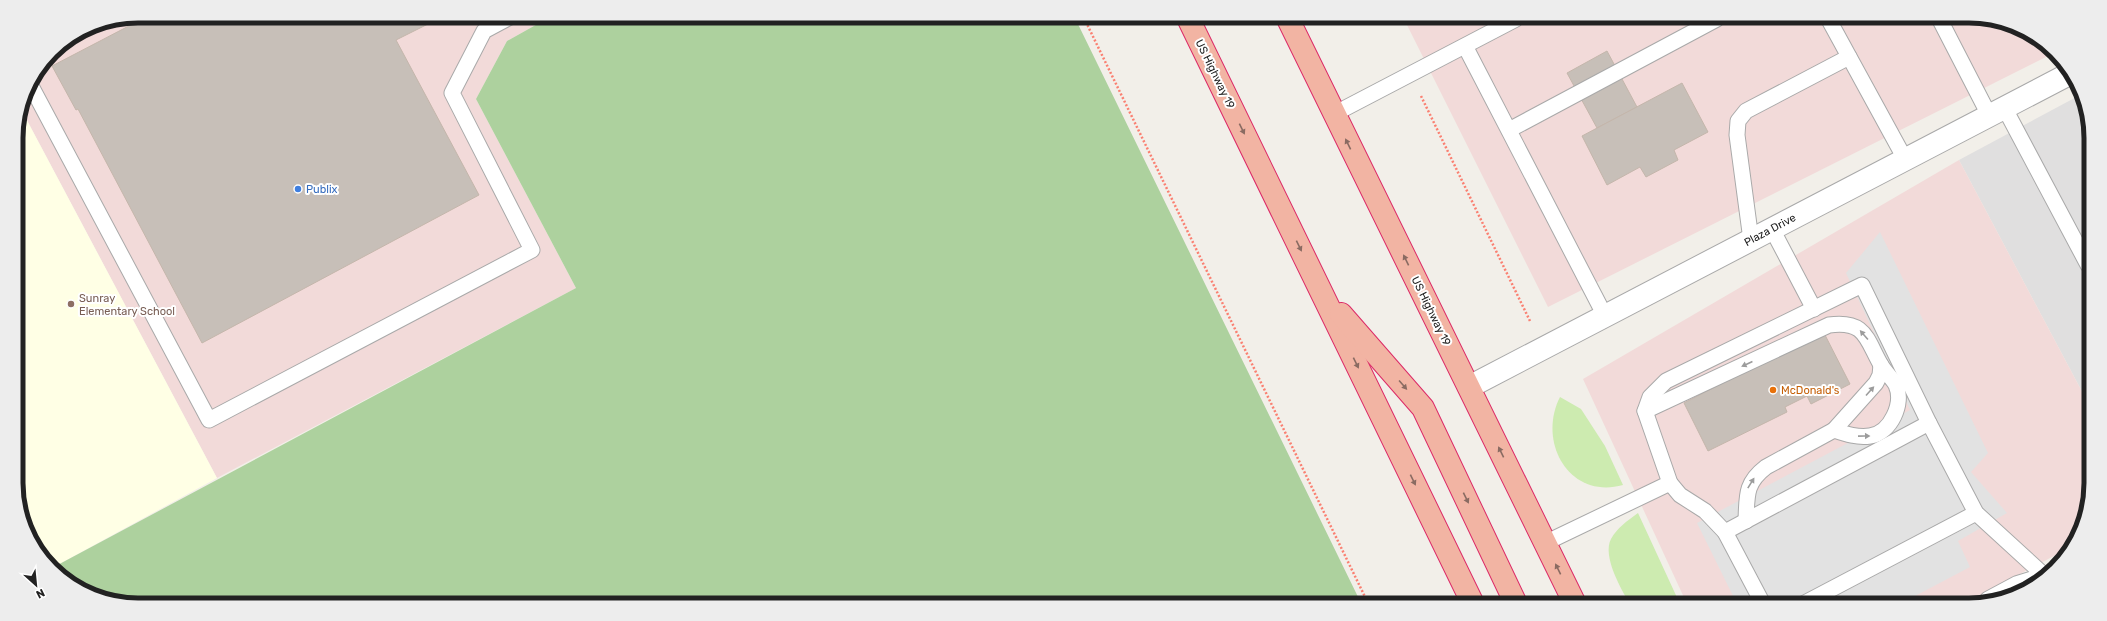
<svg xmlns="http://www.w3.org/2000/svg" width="2107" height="621" viewBox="0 0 2107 621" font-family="Rubik,sans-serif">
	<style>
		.residential { fill: #e0dfdf }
		.commercial { fill: #f2dad9 }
		.education { fill: #ffffe5 }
		.grass { fill: #cdebb0 }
		.forest { fill: #add19e }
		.parking { fill: #e2e2e2 }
		.building { fill: #c7bfb8; stroke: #c4b6ab }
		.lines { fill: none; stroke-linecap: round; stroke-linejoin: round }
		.service-casing { stroke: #a9a9a9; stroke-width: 17 }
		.minor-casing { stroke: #a9a9a9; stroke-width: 24 }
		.trunk-casing { stroke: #dc2a67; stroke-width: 24 }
		.path { stroke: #fa8072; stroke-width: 2.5; stroke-dasharray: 2 2; stroke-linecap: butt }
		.service { stroke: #fff; stroke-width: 15 }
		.minor { stroke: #fff; stroke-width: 22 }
		.trunk { stroke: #f2b4a3; stroke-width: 22 }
		.oneway { fill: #8a6b62 }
		.oneway2 { fill: #9c9c9c }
		.shop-dot { fill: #3f7fe0; stroke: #fff; stroke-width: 1.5 }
		.education-dot { fill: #8d6e63; stroke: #fff; stroke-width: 1.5 }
		.food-dot { fill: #e8710a; stroke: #fff; stroke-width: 1.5 }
		.labels { text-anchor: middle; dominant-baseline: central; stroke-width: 4; stroke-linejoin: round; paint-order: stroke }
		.street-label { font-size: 11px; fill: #222; stroke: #fff }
		.shop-label { font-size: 11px; fill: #366cbe; stroke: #fff; text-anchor: start }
		.education-label { font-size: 11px; fill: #785e54; stroke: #fff; text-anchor: start }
		.food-label { font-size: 11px; fill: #c56008; stroke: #fff; text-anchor: start }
		.rim { fill: none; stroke: #222; stroke-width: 5 }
	</style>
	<rect width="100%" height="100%" fill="#f2efe9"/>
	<polygon class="residential" points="2082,94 2089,114 2087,401 1959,160"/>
	<g class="commercial">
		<polygon points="138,16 550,17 507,41 476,99 576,288 217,478 21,109 25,91 52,52 92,25"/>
		<polygon points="1404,19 2000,20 2056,52 1548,307"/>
		<polygon points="1959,160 2087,401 2087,514 2073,546 1961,605 1687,604 1583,379"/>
	</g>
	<polygon class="education" points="21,109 217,478 52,568 46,564 18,507 16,130"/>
	<g class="grass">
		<path d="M1560,397L1581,409L1605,446L1623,485C1569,500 1537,442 1560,397Z"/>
		<path d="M1638,513L1680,604H1630C1621,589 1602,556 1611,539C1617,528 1627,521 1638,513Z"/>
	</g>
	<polygon class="forest" points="550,17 1075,18 1361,603 107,601 77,589 52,568 576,288 476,99 507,41"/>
	<polygon class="parking" points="1880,232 1988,453 1971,472 2007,513 1958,541 1970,567 1898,605 1737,604 1697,523 1910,410 1846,273"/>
	<g class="building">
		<polygon points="148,16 442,17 396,40 479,195 202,343 78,109 76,110 52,66"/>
		<polygon points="1607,51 1637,107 1597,128 1567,73"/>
		<polygon points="1682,83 1708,132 1674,150 1678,160 1646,177 1640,167 1607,185 1582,136"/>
		<polygon points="1824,333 1850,384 1811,404 1807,396 1785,407 1787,412 1708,451 1684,403 1727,381 1724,376"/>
	</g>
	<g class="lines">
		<g class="service-casing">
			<g id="service">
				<polyline points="1829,20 1905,159"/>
				<polyline points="1940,20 1989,115"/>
				<polyline points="1465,46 1605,316"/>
				<polyline points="30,84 209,420 532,250 452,93 484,31 510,17"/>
				<polyline points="2004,107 2088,265"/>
				<polyline points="1334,114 1516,19"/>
				<polyline points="1509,130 1717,19"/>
				<polyline points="1772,229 1814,309"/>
				<polyline points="1751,240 1737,135 1738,121 1746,111 1849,57"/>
				<polygon points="1862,285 1929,423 1725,532 1705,511 1680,495 1670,483 1645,411 1650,397 1666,381"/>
				<path d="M1645,411L1829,325C1866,320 1866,339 1881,365C1885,372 1892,378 1896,385C1904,403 1891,433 1870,436C1858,438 1846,434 1834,430L1766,467C1745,483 1747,496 1746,521"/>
				<polyline points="1929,423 1976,513 2046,577"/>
				<polyline points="1834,430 1876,383 1880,375 1881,365"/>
				<polyline points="1725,532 1763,604"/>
				<polyline points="1545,543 1670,483"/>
				<polyline points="1803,604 1976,513"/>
			</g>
		</g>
		<g class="minor-casing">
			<g id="minor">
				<polyline points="1469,387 2071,73"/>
				<polyline points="1990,602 2018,587 2044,579"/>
			</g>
		</g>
		<g class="trunk-casing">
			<g id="trunk">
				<polyline points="1188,18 1473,604"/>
				<polyline points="1288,19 1575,604"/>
				<polyline points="1341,314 1423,408 1516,604"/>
			</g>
		</g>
		<g class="path">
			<polyline points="1084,18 1368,603"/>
			<polyline points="1385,19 1388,26"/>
			<polyline points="1421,96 1530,321"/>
		</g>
		<use href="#service" class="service"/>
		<use href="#minor" class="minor"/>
		<use href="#trunk" class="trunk"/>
	</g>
	<defs><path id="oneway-solid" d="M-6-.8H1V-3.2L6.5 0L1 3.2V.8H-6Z"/></defs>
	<g class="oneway">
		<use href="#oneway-solid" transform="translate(1242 129) rotate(64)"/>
		<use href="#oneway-solid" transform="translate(1348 144) rotate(-116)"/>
		<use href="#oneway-solid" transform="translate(1299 246) rotate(64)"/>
		<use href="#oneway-solid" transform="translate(1406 260) rotate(-116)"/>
		<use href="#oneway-solid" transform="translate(1356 363) rotate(64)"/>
		<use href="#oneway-solid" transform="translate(1403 385) rotate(49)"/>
		<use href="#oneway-solid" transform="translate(1501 452) rotate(-116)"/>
		<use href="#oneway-solid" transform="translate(1413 480) rotate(64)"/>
		<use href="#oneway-solid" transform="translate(1466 498) rotate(64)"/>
		<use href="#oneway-solid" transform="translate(1558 569) rotate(-116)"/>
	</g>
	<g class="oneway2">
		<use href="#oneway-solid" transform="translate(1864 335) rotate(-131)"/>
		<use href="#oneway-solid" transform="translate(1747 364) rotate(155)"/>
		<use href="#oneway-solid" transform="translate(1870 391) rotate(-48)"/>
		<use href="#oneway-solid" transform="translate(1864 436) rotate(-1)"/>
		<use href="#oneway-solid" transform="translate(1751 483) rotate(-58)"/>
	</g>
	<circle class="shop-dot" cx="298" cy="189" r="4"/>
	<circle class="education-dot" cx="71" cy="304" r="4"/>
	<circle class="food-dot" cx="1773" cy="390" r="4"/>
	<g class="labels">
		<g class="street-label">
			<text transform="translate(1215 74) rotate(64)">US Highway 19</text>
			<text transform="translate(1770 230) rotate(-28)">Plaza Drive</text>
			<text transform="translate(1431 311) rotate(64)">US Highway 19</text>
		</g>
		<g class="shop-label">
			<text x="306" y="189">Publix</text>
		</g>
		<g class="education-label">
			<text x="79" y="298">Sunray<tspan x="79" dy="13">Elementary School</tspan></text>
		</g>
		<g class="food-label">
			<text x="1781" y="390">McDonald's</text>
		</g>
	</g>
	<path d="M0 0H2107V621H0ZM138 23H1969A115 115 0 0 1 2084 138V483A115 115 0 0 1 1969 598H138A115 115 0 0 1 23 483V138A115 115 0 0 1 138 23Z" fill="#ededed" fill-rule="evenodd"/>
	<path class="rim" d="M138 23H1969A115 115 0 0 1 2084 138V483A115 115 0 0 1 1969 598H138A115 115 0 0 1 23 483V138A115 115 0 0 1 138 23Z"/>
	<g transform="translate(36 585) rotate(153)" stroke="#ffffff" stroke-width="3" paint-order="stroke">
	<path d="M0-3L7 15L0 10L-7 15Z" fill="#222222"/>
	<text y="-6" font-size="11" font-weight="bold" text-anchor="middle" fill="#222222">N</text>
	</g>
</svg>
